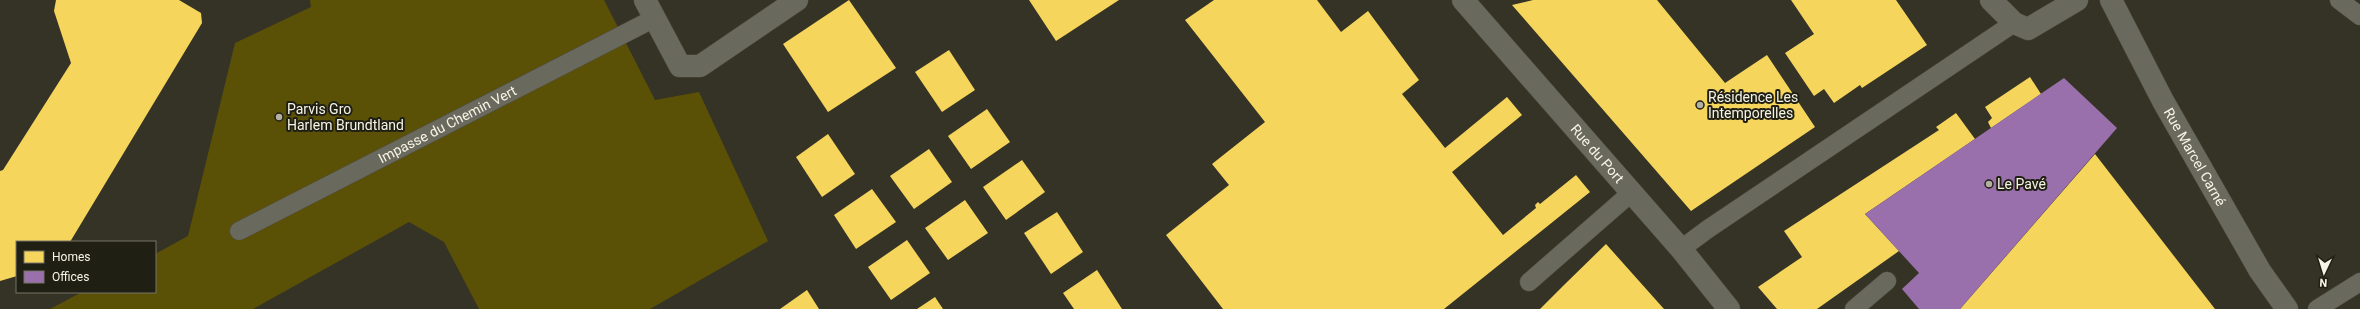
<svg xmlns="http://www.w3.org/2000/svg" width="2360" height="309" viewBox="0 0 2360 309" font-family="Roboto,sans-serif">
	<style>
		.green { fill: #5a5107 }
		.homes { fill: #f6d55c }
		.offices { fill: #9970ab }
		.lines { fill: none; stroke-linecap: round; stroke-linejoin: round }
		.service-casing { stroke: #504e42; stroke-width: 19 }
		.minor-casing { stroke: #504e42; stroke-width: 23 }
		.service { stroke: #6a695d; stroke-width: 18 }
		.minor { stroke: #6a695d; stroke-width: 22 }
		.poi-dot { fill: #b2b0a2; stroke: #201f14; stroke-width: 1.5 }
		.labels { text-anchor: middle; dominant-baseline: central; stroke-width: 4; stroke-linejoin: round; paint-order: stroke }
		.poi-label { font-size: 14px; fill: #f6f4e5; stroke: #201f14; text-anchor: start }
		.street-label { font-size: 14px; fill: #f6f4e5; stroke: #201f14 }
	</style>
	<rect width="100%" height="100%" fill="#353325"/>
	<polygon class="green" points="310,0 604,0 655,100 699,92 768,241 650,309 479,309 444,242 409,222 253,309 50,309 82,292 155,292 155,254 188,236 235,43 311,7"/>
	<g class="homes">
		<polygon points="56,0 179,0 201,13 202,23 70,242 17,242 17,276 0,281 0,171 3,170 71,63 54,11"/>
		<polygon points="849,0 896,68 828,112 783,44"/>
		<polygon points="1029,0 1119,0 1056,41"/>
		<polygon points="1214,0 1317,0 1341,32 1368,11 1419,80 1402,94 1445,148 1507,97 1522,115 1452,172 1503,235 1536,208 1535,205 1538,202 1540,204 1576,175 1590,192 1444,309 1223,309 1166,235 1229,185 1212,164 1265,122 1185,20"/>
		<polygon points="1533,0 1657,0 1725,83 1767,55 1815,127 1691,211 1512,5"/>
		<polygon points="1791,0 1896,0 1927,45 1862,88 1860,85 1834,103 1824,89 1814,96 1785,53 1814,34"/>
		<polygon points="949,50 975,90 942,112 915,72"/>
		<polygon points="2030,77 2041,94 1991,128 1988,122 1992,118 1985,107"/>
		<polygon points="987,109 1010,142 971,169 948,136"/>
		<polygon points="1956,113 1975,139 1865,214 1899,251 1817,309 1777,309 1758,287 1802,257 1784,231 1939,130 1936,127"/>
		<polygon points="828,134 855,174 822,197 796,157"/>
		<polygon points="929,149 952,182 914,209 890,176"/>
		<polygon points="2095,154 2215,309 1960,309"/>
		<polygon points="1022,160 1045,192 1006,220 983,187"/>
		<polygon points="872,189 896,222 856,249 834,215"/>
		<polygon points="965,200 988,233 948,260 925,228"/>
		<polygon points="1057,212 1083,252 1051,274 1024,233"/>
		<polygon points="907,240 930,273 891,300 868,267"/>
		<polygon points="1606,244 1664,309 1540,309 1563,286"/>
		<polygon points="1097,270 1122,309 1074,309 1063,293"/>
		<polygon points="807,290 819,309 780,309"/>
		<polygon points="935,297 943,309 917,309"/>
	</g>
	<polygon class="offices" points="2064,78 2117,128 1960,309 1919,309 1902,289 1919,273 1865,214"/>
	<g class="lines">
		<g class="service-casing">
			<g id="service">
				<polyline points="2339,0 2360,16"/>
				<path id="s1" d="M239,231L655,18"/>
				<polyline points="1681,249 1708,229 2014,23"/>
				<polyline points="1529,282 1631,193"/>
				<polyline points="1854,309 1887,281"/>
				<polyline points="2317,309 2360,282"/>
			</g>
		</g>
		<g class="minor-casing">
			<g id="minor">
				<polyline points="645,0 680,66 700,66 797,0"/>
				<path id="s2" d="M1463,0L1681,249L1729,309"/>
				<polyline points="1991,0 2014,23 2028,29 2077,0"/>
				<path id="s3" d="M2111,0L2163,101L2260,271L2287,309"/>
			</g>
		</g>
		<use href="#service" class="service"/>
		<use href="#minor" class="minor"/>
	</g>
	<g class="poi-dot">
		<circle cx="1700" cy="105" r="4"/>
		<circle cx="279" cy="117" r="4"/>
		<circle cx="1989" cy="184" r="4"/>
	</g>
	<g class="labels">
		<g class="poi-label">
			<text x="1708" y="97">Résidence Les<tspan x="1708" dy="16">Intemporelles</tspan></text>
			<text x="287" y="109">Parvis Gro<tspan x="287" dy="16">Harlem Brundtland</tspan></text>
			<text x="1997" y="184">Le Pavé</text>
		</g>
		<g class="street-label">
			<text stroke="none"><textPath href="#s1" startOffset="234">Impasse du Chemin Vert</textPath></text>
			<text stroke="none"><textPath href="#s2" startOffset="204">Rue du Port</textPath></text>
			<text stroke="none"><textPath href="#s3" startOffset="178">Rue Marcel Carné</textPath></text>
		</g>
	</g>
	<rect x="16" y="241" width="140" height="52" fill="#201f14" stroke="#767468"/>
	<rect x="24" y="251" width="20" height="12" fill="#f6d55c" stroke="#767468"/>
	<text x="52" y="261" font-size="12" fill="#f6f4e5">Homes</text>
	<rect x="24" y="271" width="20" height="12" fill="#9970ab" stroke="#767468"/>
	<text x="52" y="281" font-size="12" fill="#f6f4e5">Offices</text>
	<g transform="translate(2324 273) rotate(184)" stroke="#201f14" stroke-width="3" paint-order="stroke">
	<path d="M0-3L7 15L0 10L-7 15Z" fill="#f6f4e5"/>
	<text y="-6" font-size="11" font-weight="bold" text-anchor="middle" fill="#f6f4e5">N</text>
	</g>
</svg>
